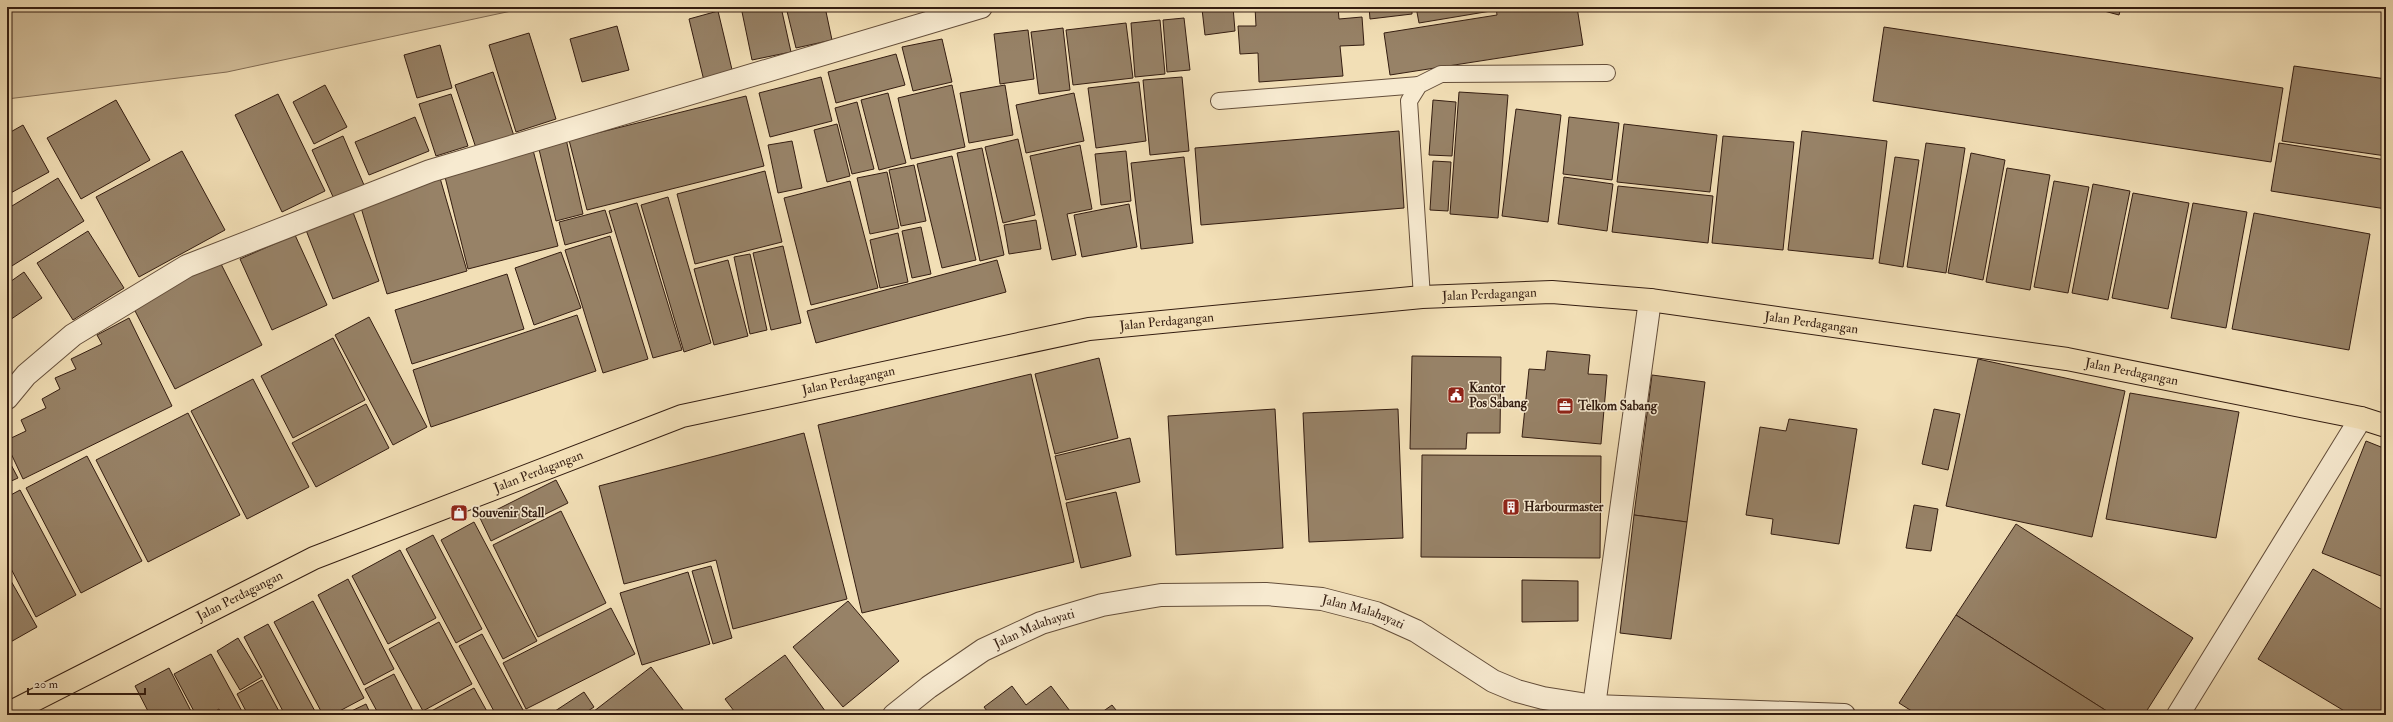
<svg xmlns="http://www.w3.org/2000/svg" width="2393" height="722" viewBox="0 0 2393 722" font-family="'IM FELL Double Pica',serif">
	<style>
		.green { fill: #d2be9a; stroke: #836e56 }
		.building { fill: #978267; stroke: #341d11 }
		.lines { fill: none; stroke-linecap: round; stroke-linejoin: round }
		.service-casing { stroke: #644e3a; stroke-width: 18 }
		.minor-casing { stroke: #644e3a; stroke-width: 24 }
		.trunk-casing { stroke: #341d11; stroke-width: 24 }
		.service { stroke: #f7ead0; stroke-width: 16 }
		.minor { stroke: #f7ead0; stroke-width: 22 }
		.trunk { stroke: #f2dfb6; stroke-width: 22 }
		.labels { text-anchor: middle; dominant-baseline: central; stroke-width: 3; stroke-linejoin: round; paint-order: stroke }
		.street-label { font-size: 13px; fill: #341d11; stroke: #f7ead0 }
		.poi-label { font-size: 13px; font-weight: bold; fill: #341d11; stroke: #f7ead0; text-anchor: start }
	</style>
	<rect width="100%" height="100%" fill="#f2dfb6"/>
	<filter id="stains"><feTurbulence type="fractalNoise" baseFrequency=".005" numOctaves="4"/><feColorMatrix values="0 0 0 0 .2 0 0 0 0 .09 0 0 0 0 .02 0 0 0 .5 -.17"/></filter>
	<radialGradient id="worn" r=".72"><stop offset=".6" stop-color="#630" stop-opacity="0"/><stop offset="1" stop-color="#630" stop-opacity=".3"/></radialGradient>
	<polygon class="green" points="7,7 530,7 227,72 7,99"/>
	<g class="building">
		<polygon points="741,7 781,7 791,52 752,60"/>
		<polygon points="786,7 825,7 832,40 796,48"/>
		<polygon points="1221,7 1233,7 1235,31 1205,35 1202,9"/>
		<polygon points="1255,7 1338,7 1339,19 1362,17 1364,45 1340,46 1343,76 1259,82 1258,53 1240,54 1238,26 1256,26"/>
		<polygon points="1369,7 1412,7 1412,14 1370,19"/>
		<polygon points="1416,7 1490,7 1491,11 1419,23"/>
		<polygon points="1496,7 1577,7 1583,45 1390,75 1384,33 1497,15"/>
		<polygon points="2089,7 2121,7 2119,15"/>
		<polygon points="718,11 734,78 705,85 689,19"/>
		<polygon points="1184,18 1190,70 1167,72 1163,20"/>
		<polygon points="1160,20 1165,74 1135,77 1131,23"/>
		<polygon points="1126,23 1133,78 1073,85 1066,30"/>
		<polygon points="617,26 629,70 582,82 570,39"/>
		<polygon points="1884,27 2283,88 2271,162 1873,101"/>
		<polygon points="1063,28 1070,90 1039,94 1031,32"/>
		<polygon points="1028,30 1034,79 1000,84 994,34"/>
		<polygon points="529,33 556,119 516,132 489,45"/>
		<polygon points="942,39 952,82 913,91 902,47"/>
		<polygon points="440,45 452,88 417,98 404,55"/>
		<polygon points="896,54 905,85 836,103 828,72"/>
		<polygon points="2294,66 2386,79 2386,156 2282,141"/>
		<polygon points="493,72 514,136 476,148 455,85"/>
		<polygon points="821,77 832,121 770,137 759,93"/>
		<polygon points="1182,77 1189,151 1150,155 1143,80"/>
		<polygon points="1139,82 1146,141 1096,148 1088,88"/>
		<polygon points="325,85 347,127 314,144 293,102"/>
		<polygon points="952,85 965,147 911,159 898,98"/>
		<polygon points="1005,85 1013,135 969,143 960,93"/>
		<polygon points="1459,92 1508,95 1498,218 1450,214"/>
		<polygon points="888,93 906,163 879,170 861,100"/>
		<polygon points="1074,93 1084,141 1026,153 1016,105"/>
		<polygon points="278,94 325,191 282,212 235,115"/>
		<polygon points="451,94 468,146 436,156 419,104"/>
		<polygon points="746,96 764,166 587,210 569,140"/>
		<polygon points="116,100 150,160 81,199 47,138"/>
		<polygon points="1433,100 1456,102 1452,156 1429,155"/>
		<polygon points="857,102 874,169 852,174 835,108"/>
		<polygon points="1516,109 1561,115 1548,222 1502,216"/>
		<polygon points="415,117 429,151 369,175 355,142"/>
		<polygon points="1569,117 1619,123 1612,180 1563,174"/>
		<polygon points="837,124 850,176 827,182 814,130"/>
		<polygon points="1624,124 1717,135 1710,192 1617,182"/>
		<polygon points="23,125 49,172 7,195 7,134"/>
		<polygon points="1399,131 1404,208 1201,225 1195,148"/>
		<polygon points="1802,131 1887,141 1873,259 1788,250"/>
		<polygon points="343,136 364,185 334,199 312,150"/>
		<polygon points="1723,136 1794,142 1783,250 1712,243"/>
		<polygon points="566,139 583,214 556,221 538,145"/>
		<polygon points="1018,139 1035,215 1003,223 985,147"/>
		<polygon points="792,141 802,188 778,193 768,145"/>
		<polygon points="1926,143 1965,148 1946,273 1907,267"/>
		<polygon points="2279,143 2386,160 2386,209 2271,191"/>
		<polygon points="1080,145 1092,209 1067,214 1076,255 1052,260 1030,156"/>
		<polygon points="982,148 1004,255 980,261 957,153"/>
		<polygon points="533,150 558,246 468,269 444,173"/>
		<polygon points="182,151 225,230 139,277 96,197"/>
		<polygon points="1126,151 1131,201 1101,205 1095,154"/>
		<polygon points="1971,153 2005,160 1983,280 1948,273"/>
		<polygon points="952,156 976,260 942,268 917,164"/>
		<polygon points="1184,157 1193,243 1141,249 1131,163"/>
		<polygon points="1895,157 1919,160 1903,267 1879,263"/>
		<polygon points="1433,161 1451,162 1448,211 1430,210"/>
		<polygon points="914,165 926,221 901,226 889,170"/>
		<polygon points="2007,168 2050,175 2030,290 1986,282"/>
		<polygon points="765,171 782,242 695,264 677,194"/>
		<polygon points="887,172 899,228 870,234 857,178"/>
		<polygon points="1564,177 1613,184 1607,231 1558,224"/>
		<polygon points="58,178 84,221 7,269 7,209"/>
		<polygon points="440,178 467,271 387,294 359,201"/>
		<polygon points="850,181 878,288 811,305 784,198"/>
		<polygon points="2054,181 2089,187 2068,293 2034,287"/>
		<polygon points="2093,184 2130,191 2108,300 2072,293"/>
		<polygon points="1618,186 1713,196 1708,243 1612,232"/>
		<polygon points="2133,193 2189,203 2168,309 2112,298"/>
		<polygon points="668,197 711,343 684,352 641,205"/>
		<polygon points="637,203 682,350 653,358 609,211"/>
		<polygon points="2193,203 2247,212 2226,328 2171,318"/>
		<polygon points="1129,204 1137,247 1082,257 1074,215"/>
		<polygon points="351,207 379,281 333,299 304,225"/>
		<polygon points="605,210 612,232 565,245 559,222"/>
		<polygon points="2254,213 2370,234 2349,350 2232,329"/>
		<polygon points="1036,220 1041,249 1009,254 1004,225"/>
		<polygon points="921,227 931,274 912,278 902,231"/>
		<polygon points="88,231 124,288 73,320 37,263"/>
		<polygon points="898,233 908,282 880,288 870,240"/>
		<polygon points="295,235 327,305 272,330 240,259"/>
		<polygon points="610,236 648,359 603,373 565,250"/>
		<polygon points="783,246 801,323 771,330 753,253"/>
		<polygon points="561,252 581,308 534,325 515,268"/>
		<polygon points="750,254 767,330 750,334 734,257"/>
		<polygon points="219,260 262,345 175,389 132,305"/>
		<polygon points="728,260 748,336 714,345 694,269"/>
		<polygon points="997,260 1006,292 816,343 807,311"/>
		<polygon points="24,272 42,298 7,322 7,284"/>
		<polygon points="507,274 524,329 412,364 395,310"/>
		<polygon points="577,315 596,371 431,427 413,370"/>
		<polygon points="369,317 427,427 393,445 335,335"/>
		<polygon points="129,318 172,406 23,479 7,445 7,440 26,431 21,420 46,408 42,399 60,389 55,378 76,369 71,359 102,344 97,335"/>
		<polygon points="333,338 365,400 293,438 261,376"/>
		<polygon points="1547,351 1590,355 1588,374 1607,375 1601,444 1522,437 1529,369 1545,370"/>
		<polygon points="1412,356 1501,357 1500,433 1467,433 1466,449 1410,449"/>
		<polygon points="1099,358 1118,438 1055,454 1035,374"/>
		<polygon points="1978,359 2125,391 2092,537 1946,506"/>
		<polygon points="1031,374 1074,562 862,613 818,425"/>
		<polygon points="1652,375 1705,382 1687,522 1634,515"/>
		<polygon points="253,379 309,487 247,519 191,411"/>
		<polygon points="2130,393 2239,412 2216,538 2106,519"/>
		<polygon points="366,404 389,448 316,487 292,443"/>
		<polygon points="1275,409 1283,548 1176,555 1168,416"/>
		<polygon points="1398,409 1403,538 1309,542 1303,413"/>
		<polygon points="1934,409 1960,414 1948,470 1922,464"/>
		<polygon points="188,413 240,515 148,562 96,460"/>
		<polygon points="1789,419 1857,429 1839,544 1771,534 1773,519 1746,515 1760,427 1786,431"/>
		<polygon points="804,433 847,599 733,629 716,560 624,584 599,486"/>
		<polygon points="1130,438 1140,482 1066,500 1055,456"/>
		<polygon points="2366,441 2386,449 2386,578 2322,553"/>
		<polygon points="1422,455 1601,456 1600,558 1421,557"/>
		<polygon points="87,456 142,561 81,593 26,488"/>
		<polygon points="7,457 18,478 7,483"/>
		<polygon points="556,480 568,503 491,541 480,518"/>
		<polygon points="20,490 76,595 36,617 7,561 7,497"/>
		<polygon points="1116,492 1131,556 1081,568 1066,503"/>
		<polygon points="1914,505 1938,509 1931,551 1906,548"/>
		<polygon points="561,511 606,603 538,637 493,545"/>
		<polygon points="1634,515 1687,522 1671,639 1620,633"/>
		<polygon points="474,522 537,641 503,659 441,540"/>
		<polygon points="2016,524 2193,638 2144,715 2113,715 1956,615"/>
		<polygon points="433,535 482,629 456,643 406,549"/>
		<polygon points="400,550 436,618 388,644 352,576"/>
		<polygon points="711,566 732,638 713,644 692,571"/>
		<polygon points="2313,569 2386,612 2386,715 2351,715 2258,659"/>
		<polygon points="688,572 710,644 642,665 620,593"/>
		<polygon points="348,579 394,669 364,685 318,595"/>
		<polygon points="1522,580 1578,581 1578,621 1522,622"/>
		<polygon points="11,581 37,627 7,644 7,583"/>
		<polygon points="313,601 364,698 332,715 323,715 274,622"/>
		<polygon points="848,601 899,661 843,707 793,647"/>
		<polygon points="611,608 635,654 526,709 503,663"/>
		<polygon points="1956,615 2113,715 1918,715 1899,703"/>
		<polygon points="439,622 472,684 423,711 389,649"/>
		<polygon points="268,624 317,715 285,715 244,637"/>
		<polygon points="482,634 523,710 514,715 496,715 459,646"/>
		<polygon points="238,638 262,677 240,690 217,651"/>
		<polygon points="211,654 244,715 222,715 219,709 209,715 196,715 174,674"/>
		<polygon points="785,655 828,715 737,715 725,699"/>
		<polygon points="651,667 687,715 589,715"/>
		<polygon points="169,668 193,715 150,715 135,686"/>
		<polygon points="394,674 415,715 379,715 365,689"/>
		<polygon points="262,680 281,715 248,715 237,694"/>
		<polygon points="1012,686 1026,705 1051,686 1073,715 990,715 984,707"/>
		<polygon points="474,688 489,715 424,715"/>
		<polygon points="584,692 594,707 582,715 549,715"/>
		<polygon points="366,704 371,715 343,715"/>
		<polygon points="1112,705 1120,715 1098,715"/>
		<polygon points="531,710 534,715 522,715"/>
	</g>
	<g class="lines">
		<g class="service-casing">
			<g id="service">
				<polyline points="1219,101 1419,85"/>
				<polyline points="1422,297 1409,101 1419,85 1441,74 1607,73"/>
			</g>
		</g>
		<g class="minor-casing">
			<g id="minor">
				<polyline points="7,398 26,375 73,335 187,266 430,171 981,7"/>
				<polyline points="1594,706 1650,300"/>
				<path id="s1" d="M894,715L929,687L983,650L1041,623L1102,605L1161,595L1266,594L1322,599L1376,613L1416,631L1493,681L1517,691L1543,698L1594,706L1844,715"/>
				<polyline points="2178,715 2361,418"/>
			</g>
		</g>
		<g class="trunk-casing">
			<g id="trunk">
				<path id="s2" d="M7,714L314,558L682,416L1089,329L1422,297L1552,292L1650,300L2067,359L2361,418L2386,426"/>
			</g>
		</g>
		<use href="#service" class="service"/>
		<use href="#minor" class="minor"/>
		<use href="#trunk" class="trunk"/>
	</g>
	<defs>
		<g id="civic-square" transform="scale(0.9)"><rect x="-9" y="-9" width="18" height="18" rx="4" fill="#8f2418" stroke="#f7ead0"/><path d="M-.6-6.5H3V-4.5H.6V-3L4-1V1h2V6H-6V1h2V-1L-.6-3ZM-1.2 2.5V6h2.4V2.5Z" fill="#fff"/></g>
		<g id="office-square" transform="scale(0.9)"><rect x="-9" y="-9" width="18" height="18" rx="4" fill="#8f2418" stroke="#f7ead0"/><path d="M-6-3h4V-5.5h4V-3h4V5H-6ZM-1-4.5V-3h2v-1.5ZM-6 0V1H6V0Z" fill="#fff"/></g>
		<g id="building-square" transform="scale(0.9)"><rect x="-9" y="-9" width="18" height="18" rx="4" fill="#8f2418" stroke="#f7ead0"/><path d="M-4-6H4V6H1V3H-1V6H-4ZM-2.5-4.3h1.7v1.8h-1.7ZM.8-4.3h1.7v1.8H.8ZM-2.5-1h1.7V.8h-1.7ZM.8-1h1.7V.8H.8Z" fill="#fff"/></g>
		<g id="shop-square" transform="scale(0.9)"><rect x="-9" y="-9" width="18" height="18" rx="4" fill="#8f2418" stroke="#f7ead0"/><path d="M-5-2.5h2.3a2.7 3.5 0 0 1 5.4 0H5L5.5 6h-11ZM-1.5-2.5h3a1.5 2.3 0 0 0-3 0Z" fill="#fff"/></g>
	</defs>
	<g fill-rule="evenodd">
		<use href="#civic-square" x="1456" y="395"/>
		<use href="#office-square" x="1565" y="406"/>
		<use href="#building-square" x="1511" y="507"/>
		<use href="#shop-square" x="459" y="513"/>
	</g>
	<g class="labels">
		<g class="street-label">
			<text stroke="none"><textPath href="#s2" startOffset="1557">Jalan Perdagangan</textPath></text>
			<text stroke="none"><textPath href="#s2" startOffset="1233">Jalan Perdagangan</textPath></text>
			<text stroke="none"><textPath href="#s2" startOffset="1881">Jalan Perdagangan</textPath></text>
			<text stroke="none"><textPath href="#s2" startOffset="2205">Jalan Perdagangan</textPath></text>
			<text stroke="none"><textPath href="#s2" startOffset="909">Jalan Perdagangan</textPath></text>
			<text stroke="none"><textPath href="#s2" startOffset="585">Jalan Perdagangan</textPath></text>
			<text stroke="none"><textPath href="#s2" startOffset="261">Jalan Perdagangan</textPath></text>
			<text stroke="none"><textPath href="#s1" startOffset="502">Jalan Malahayati</textPath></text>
			<text stroke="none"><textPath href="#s1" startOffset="166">Jalan Malahayati</textPath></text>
		</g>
		<g class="poi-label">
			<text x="1469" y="388">Kantor<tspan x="1469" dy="15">Pos Sabang</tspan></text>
			<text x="1578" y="406">Telkom Sabang</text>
			<text x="1524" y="507">Harbourmaster</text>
			<text x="472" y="513">Souvenir Stall</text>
		</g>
	</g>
	<rect width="2393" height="722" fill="none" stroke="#f2dfb6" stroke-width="24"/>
	<rect x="8" y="8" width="2377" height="706" fill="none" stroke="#341d11" stroke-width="2"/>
	<rect x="12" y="12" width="2369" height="698" fill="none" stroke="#341d11"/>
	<path d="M28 688v6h117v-6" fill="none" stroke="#341d11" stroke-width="2"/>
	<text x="34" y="688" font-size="12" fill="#341d11" stroke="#f7ead0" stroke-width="3" paint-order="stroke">20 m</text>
	<rect width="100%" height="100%" filter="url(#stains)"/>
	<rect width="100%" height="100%" fill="url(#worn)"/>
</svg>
